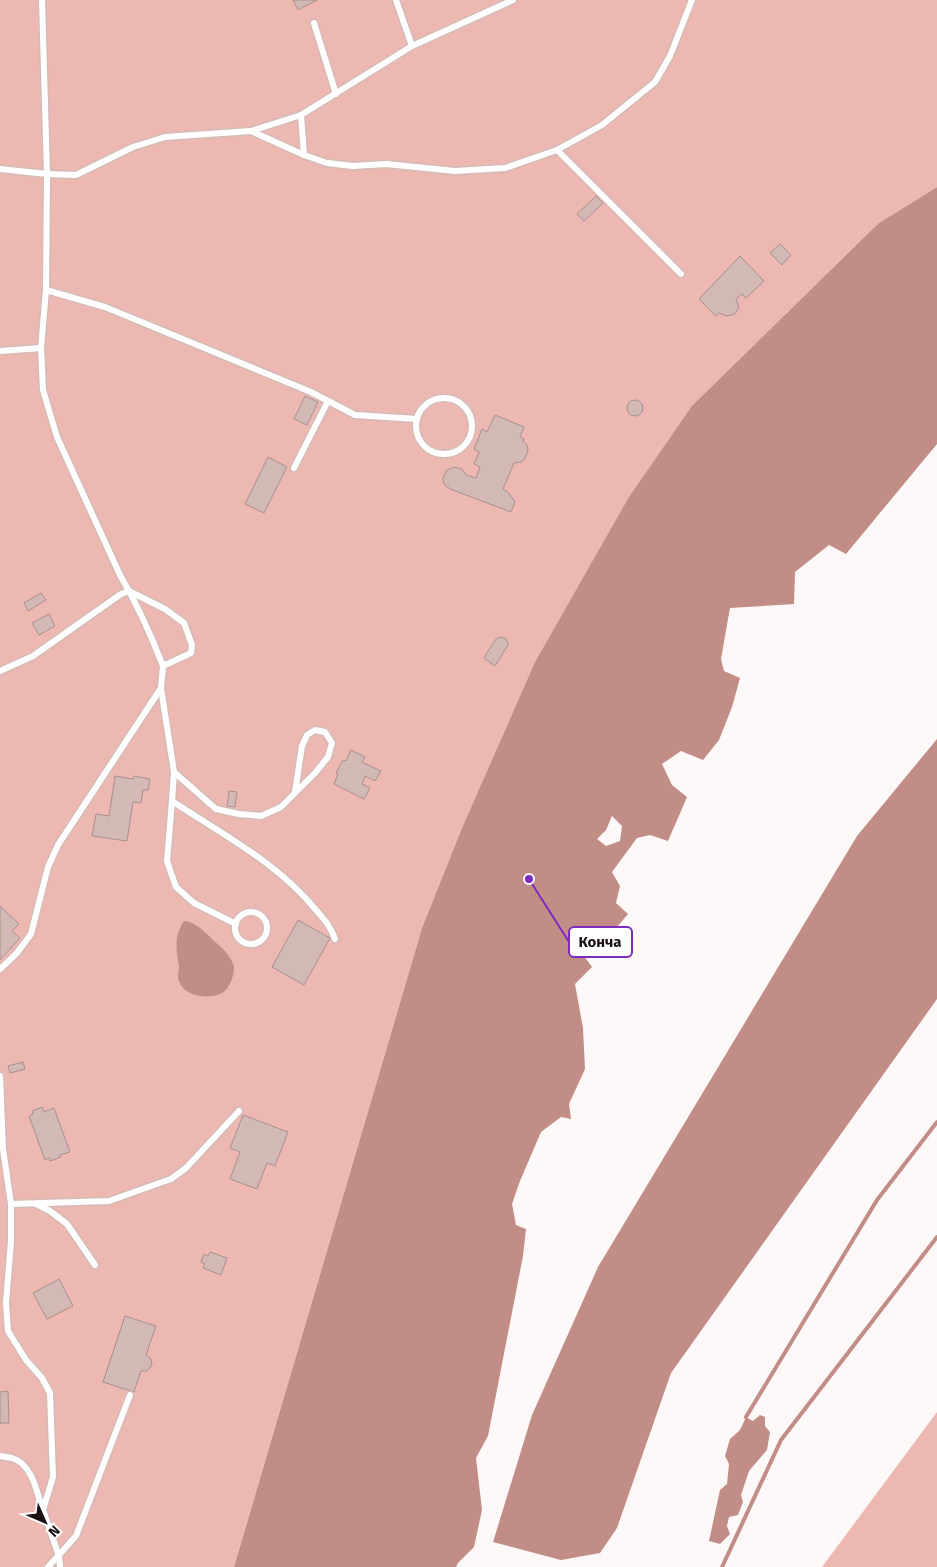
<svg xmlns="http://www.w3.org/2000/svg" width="937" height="1567" viewBox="0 0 937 1567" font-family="'Fira Sans',sans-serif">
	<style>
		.green { fill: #edb8b1 }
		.water { fill: #c38d87; fill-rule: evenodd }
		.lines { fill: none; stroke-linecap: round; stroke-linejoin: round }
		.stream { stroke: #c38d87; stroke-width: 4 }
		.building { fill: #d2b9b6; stroke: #a8908d }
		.lane-casing { stroke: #d4bbb8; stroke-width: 9 }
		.lane { stroke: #fff; stroke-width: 6 }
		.leader { fill: none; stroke: #7b2cbf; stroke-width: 2 }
		.callout-dot { fill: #7b2cbf; stroke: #fff; stroke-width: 2 }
		.callout { fill: #fff; stroke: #7b2cbf; stroke-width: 2 }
		.callout-label { font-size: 15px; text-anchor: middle; font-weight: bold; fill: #1a1110 }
	</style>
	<rect width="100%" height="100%" fill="#fef9f8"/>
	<g class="green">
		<polygon points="0,0 937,0 937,187 879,223 534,664 462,828 422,928 234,1567 0,1567"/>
		<polygon points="937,1412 937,1567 822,1567"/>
	</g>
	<g class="water">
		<path d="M937,187V444L846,554L829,545L795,572L794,604L730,608L721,659L724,671L740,678L732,707L719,740L703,760L681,751L662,764L672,785L687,797L668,841L650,835L637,838L612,872L620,886L616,903L628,914L606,940L596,935L585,940L584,956L592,967L575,984L583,1028L585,1069L569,1104L571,1119L561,1117L541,1132L520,1181L512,1204L516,1225L526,1229L523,1256L488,1436L476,1458L482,1510L474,1547L458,1563L456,1567H234L422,928L462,828L534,664L629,497L692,406L879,223ZM612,816L622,826L620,841L606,846L597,839L606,830Z"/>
		<polygon points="937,739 937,999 671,1373 617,1528 600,1553 561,1560 493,1542 532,1415 598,1267 857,836"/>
		<path d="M184,921C197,921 211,939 221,947C226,952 232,959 234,966C235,974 229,990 222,993C209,1000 184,997 179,981C177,976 179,971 179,966C176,949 174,936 184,921Z"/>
		<polygon points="760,1415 765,1417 765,1426 770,1432 767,1450 749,1471 741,1495 743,1502 738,1515 729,1517 727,1526 730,1534 720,1544 709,1541 720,1490 727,1484 729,1464 725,1456 730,1439 740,1430 746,1417 753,1421"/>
	</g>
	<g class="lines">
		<g class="stream">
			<polyline points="746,1417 877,1200 937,1122"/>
			<polyline points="722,1567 781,1440 937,1237"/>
		</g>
	</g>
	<g class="building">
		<polygon points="293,0 317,0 298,10"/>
		<polygon points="596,196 603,203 584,221 577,214"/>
		<polygon points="780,244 791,255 782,265 770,253"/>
		<polygon points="740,256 764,281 746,298 742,294 736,299 739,307 735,314 727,316 719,313 716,316 699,299"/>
		<polygon points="305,396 318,402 307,425 294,419"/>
		<circle cx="635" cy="408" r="8"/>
		<polygon points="495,415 524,427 520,437 524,439 523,441 527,445 528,450 525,459 521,462 514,463 503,489 508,492 515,502 511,512 450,489 444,484 443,480 443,477 447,470 454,467 462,469 466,475 476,478 480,467 474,464 479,452 474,449 482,429 487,432"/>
		<polygon points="268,457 287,467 264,513 245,504"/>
		<polygon points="41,593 46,600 28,611 24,603"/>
		<polygon points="49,614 55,626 39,635 32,623"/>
		<polygon points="500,637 505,638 508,642 508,645 495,666 484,658 495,640"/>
		<polygon points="351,750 365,757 362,762 381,771 375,781 365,776 362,784 370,788 364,799 334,784 338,774 336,773 343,760 346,761"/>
		<polygon points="115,776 133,779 134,776 150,779 148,790 143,790 141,803 133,802 127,841 92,836 96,814 109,816"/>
		<polygon points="229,791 237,792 235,807 227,806"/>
		<polygon points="0,906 19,924 12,931 20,938 0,960"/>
		<polygon points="298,920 330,938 304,985 272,967"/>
		<polygon points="23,1062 25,1069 10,1073 8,1066"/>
		<polygon points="42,1107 44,1112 54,1108 70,1152 60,1155 61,1157 50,1161 49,1158 45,1160 29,1116 33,1114 32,1111"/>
		<polygon points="243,1115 288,1132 275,1166 267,1163 257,1189 230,1179 240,1152 230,1148"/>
		<polygon points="210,1252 227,1258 221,1275 203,1268 205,1264 201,1262 204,1254 208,1256"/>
		<polygon points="59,1279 73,1306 47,1319 33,1293"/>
		<polygon points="125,1316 156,1326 146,1355 151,1359 152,1365 147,1371 141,1371 134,1392 103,1382"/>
		<polygon points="8,1391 9,1423 0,1423 0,1392"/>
	</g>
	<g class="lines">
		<g class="lane-casing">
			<g id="lane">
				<polyline points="42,0 47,174 76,175 133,147 165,137 251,131 301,115 412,46 513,0"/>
				<polyline points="396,0 412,46"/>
				<polyline points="314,23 336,94"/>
				<polyline points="301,115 304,155"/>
				<polyline points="251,131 304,155 327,163 353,166 386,164 455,171 505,168 557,150 602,125 655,82 670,56 692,0"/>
				<polyline points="557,150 681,274"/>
				<path d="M0,169L47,174L46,290L41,348L43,390L57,437L120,575C137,604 151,635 163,666L191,653L192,645L184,623L165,609L129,591L121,594L33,656L0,671"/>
				<polyline points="46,290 105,307 311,392 355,415 417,419"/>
				<polyline points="0,351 41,348"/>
				<circle cx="444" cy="426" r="28"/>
				<polyline points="294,468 328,401"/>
				<path d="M163,666L161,688L174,772L172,801C222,834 278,863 316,910C324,919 331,927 335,939"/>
				<polyline points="174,772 216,809 239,814 261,816 281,807 315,773 328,757 332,743 325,732 315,730 307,735 302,746 295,792"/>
				<polyline points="172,801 167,861 176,887 194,903 236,924"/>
				<circle cx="251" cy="928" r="16"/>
				<polyline points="0,969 17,953 31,934 48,867 58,845 161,688"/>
				<polyline points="0,1076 3,1149 11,1204 11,1241 6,1303 8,1331 26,1360 42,1378 50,1393 53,1477 43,1510 59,1556 60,1567"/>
				<polyline points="11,1204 109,1201 171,1179 186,1168 239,1111"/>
				<polyline points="36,1204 50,1211 67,1224 95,1265"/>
				<path d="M0,1456C4,1457 8,1457 12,1458C32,1464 37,1491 42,1509"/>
				<polyline points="48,1567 76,1536 130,1395"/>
			</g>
		</g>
		<use href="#lane" class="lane"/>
	</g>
	<path class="leader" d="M529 879L569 942"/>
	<circle class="callout-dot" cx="529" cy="879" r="5"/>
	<rect class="callout" x="569" y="927" width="63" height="30" rx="5"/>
	<g class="callout-label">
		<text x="600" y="947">Конча</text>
	</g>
	<g transform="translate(45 1522) rotate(135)" stroke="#ffffff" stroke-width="4" paint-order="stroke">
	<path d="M0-4L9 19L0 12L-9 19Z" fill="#1a1110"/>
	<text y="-8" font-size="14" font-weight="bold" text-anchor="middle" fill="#1a1110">N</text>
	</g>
</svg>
